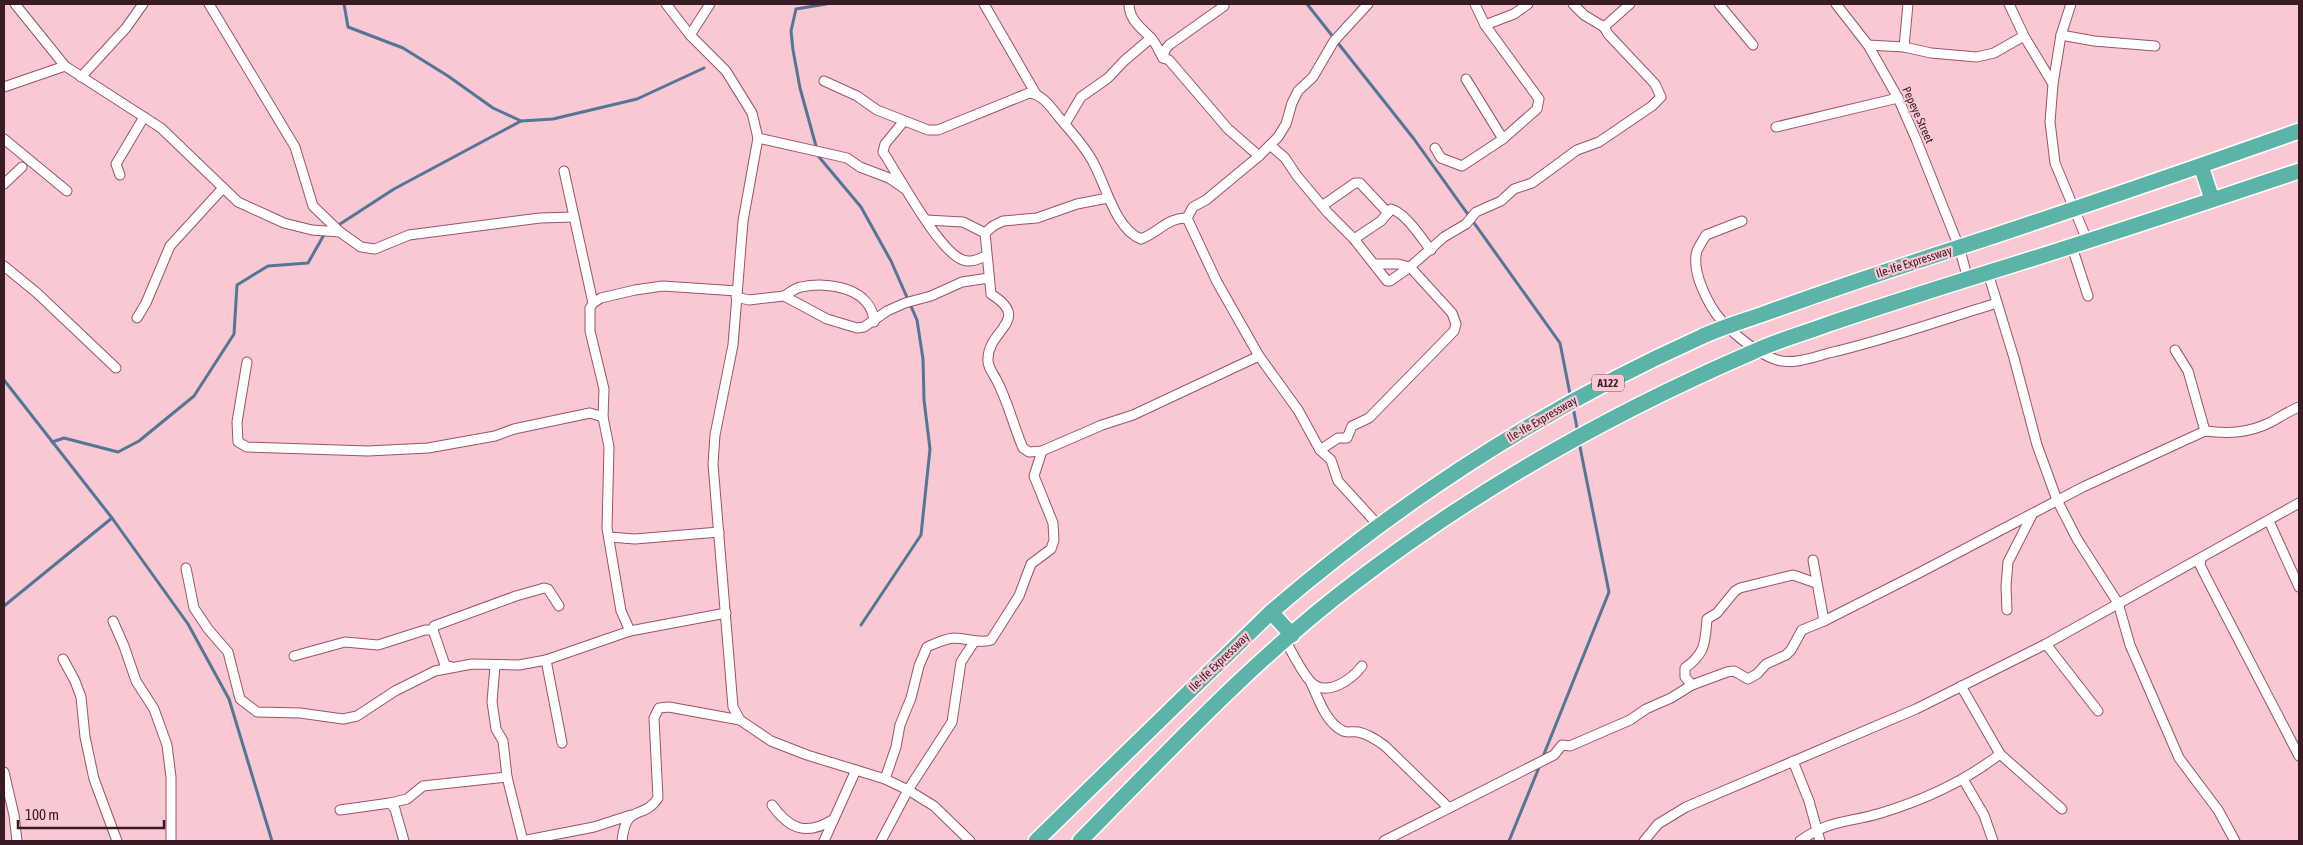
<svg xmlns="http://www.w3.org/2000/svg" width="2303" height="845" viewBox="0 0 2303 845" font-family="'Asap Condensed',sans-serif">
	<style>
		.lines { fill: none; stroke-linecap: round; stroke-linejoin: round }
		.stream { stroke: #537597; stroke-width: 3 }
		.minor-casing { stroke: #9a5467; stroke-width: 11 }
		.trunk-casing { stroke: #fff; stroke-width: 18 }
		.minor { stroke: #fff; stroke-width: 9 }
		.trunk { stroke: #5cb3a8; stroke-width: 15 }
		.labels { text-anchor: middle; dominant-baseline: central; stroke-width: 4.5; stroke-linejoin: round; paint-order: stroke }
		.shield { fill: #f9c8d3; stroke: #724f58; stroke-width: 1 }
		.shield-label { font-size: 11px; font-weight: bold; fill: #381b23 }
		.street-label { font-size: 12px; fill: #381b23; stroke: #f9c8d3 }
	</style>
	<rect width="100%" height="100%" fill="#f9c8d3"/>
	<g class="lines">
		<g class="stream">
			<polyline points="344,4 348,27 403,48 448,76 493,108 521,121"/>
			<polyline points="826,4 796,9 791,31 793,50 800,88 819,157 861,207 891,261 917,320 923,359 924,400 930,449 921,535 861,625"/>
			<polyline points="1307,4 1414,139 1560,343 1571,399"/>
			<polyline points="337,226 394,189 521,121 553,119 637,99 704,68"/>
			<polyline points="4,380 112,518 188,624 229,699 272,841"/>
			<polyline points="1573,407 1578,433"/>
			<polyline points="52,442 64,438 118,452 139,441 194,396 234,334 237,285 268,266 308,263 325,233"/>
			<polyline points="4,606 112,518"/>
			<polyline points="1542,759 1609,592 1579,442"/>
			<polyline points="1509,841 1540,765"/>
		</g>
		<g class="minor-casing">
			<g id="minor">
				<polyline points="15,4 65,66 161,128 238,202 284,223 312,230 340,232"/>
				<polyline points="209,4 295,147 313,206 340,232 361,247 375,249 409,235 540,218 574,217"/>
				<polyline points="666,4 690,35 726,71 752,113 758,138 743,221 733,345 715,435 713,464 733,707 740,720 771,741 807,755 885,779 908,790 934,806 970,841"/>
				<polyline points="984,4 1036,94"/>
				<path d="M1129,4C1129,19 1140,27 1150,37C1156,42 1159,52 1163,58L1169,60L1228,129L1259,156"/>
				<polyline points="1368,4 1334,41 1313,77 1298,91 1292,103 1286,124 1278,137 1259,156 1206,200 1193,207 1187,218 1217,282 1259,356 1298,410 1320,450 1331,460 1338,481 1379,526"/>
				<polyline points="1573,4 1584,15 1604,27"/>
				<polyline points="1719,4 1753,45"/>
				<polyline points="1836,4 1868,45 1898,98 1916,139 1959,247 1968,279"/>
				<polyline points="2009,4 2024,36 2053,84 2050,122 2055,163 2087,240"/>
				<polyline points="1485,25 1514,14 1528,4"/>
				<polyline points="690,35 710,4"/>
				<polyline points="2061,35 2094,41 2155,46"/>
				<polyline points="1868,45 1904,47 1931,53 1977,57 1994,53 2024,36"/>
				<polyline points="1904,47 1908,4"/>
				<polyline points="1163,58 1165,50 1169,45 1224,6"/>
				<polyline points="81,77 126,28 143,4"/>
				<polyline points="1466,79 1503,139"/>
				<path d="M824,81L857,96L877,110L928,130H938L1029,93C1042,94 1050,106 1058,116C1070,131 1084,145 1093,162C1106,185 1115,229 1141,239C1158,233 1168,217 1187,218"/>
				<polyline points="2053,84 2061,35 2071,4"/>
				<polyline points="4,87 65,66"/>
				<path d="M904,121L885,144L883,152C899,176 939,252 963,260C971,263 978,259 986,256"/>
				<polyline points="1065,124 1081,97 1108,78 1124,61 1151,38"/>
				<polyline points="1776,127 1898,98"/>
				<polyline points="758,138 847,158 860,167 889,178 905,189"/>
				<polyline points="4,139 67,191"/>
				<polyline points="1270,145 1285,158 1297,176 1328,213 1354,239 1387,281 1390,281 1410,267 1444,237 1466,224 1476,212 1501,201 1514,189 1532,183 1577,150 1599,142 1652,106 1661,97 1655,84 1608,34 1604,27 1630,4"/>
				<polyline points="1435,148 1441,158 1462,166 1503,139 1537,109 1539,99 1485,25 1475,4"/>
				<polyline points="564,171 593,303"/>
				<polyline points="120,175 116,164 144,117"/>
				<polyline points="4,184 22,167"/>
				<path d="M1108,198L1077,204L1037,218L1003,221L993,226L985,233L991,294C1032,320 989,329 988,358C987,366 992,372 996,379C1008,401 1013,425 1023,448L1029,452L1042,451L1102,425L1133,415L1259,356"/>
				<polyline points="1322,206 1355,183 1360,183 1388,213"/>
				<polyline points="926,220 963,222 985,233"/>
				<path d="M1742,221L1706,235C1703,240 1699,246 1697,251C1692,268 1703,292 1711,306C1722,326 1755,353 1777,360C1793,365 1814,357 1829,353C1886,340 1941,320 1997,303"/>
				<path d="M1354,239L1381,221L1391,209C1406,213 1421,238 1431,250"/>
				<polyline points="2072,247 2088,296"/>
				<polyline points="4,266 37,293 116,368"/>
				<polyline points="1988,273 2014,358 2037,445 2057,500 2077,539 2118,603 2130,645 2179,758 2218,810 2235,841"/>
				<path d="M784,296C789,293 795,288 801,287C828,281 872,288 874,322"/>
				<polyline points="736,297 749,300 784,296 827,319 857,328 864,327 887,311 905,303 931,296 962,282 989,278"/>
				<polyline points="137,318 146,303 170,246 223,188"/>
				<polyline points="2175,350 2188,371 2205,431"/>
				<polyline points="247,362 237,422 238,442 247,447 368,451 428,448 495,436 514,429 590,413 603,417"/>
				<polyline points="1320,450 1338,438 1347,438 1352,426 1369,418 1454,331 1456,324 1452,313 1410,267 1398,264 1376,264"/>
				<polyline points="2269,521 2299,587"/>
				<polyline points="609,537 635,539 719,532"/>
				<polyline points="2201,559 2200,565 2208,581 2299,756"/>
				<polyline points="1813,560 1824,621"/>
				<polyline points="186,568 194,608 208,629 228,652 240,699 257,712 300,713 343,719 357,716 395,691 435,671 472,664 519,665 546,660 630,631 726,613"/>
				<polyline points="2007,610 2006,586 2008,562 2032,515"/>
				<polyline points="113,621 124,646 136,681 154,709 167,745 171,777 171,841"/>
				<polyline points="433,630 445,665 452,667"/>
				<polyline points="630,631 621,611 607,528 609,447 603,417 604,389 590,331 590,308 593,303 601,298 635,290 663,286 737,291"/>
				<path d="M1285,640C1292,652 1303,675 1312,683C1328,697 1352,679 1362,666"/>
				<polyline points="2046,644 2098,711"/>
				<polyline points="294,656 345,642 378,645 425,630 433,630 434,626 516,596 544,588 548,589 559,606"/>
				<polyline points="63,659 75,681 81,697 85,737 94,779 117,841"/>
				<polyline points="546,660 562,743"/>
				<polyline points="495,666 492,702 496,729 503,741 507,777 523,841"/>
				<path d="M1311,683C1319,699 1325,722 1343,731C1347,733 1353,731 1358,732C1368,734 1377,740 1385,746L1449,808"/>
				<path d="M1692,685L1685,677V668C1706,653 1705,642 1707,619L1717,613L1735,591L1740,588L1793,575L1816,583"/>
				<polyline points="1961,686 2000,754 2062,809"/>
				<polyline points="1793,761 1809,801 1820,841"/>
				<polyline points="4,772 14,815 17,841"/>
				<path d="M885,779L896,747L900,725L911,698L919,666L927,647C936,643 944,639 954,638C967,638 978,644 991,640L1019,596L1031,564L1051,549L1054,540L1053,523L1034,476L1042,451"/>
				<polyline points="1963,779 1984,815 1993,841"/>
				<polyline points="390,803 407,799 423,786 507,777"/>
				<path d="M772,805C790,830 807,836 834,819"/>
				<polyline points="340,810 390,803 395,809 404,841"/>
				<polyline points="522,841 594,827 631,815"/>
				<path d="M622,841C626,802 643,821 658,798L654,718L659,708L669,707L740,720"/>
				<polyline points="824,841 856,770"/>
				<polyline points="881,841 908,790 952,722 961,662 974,642"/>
				<path d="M1384,841L1554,755L1562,745L1570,746L1630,720L1646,709L1671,698L1692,685L1727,672L1734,671L1748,679L1757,674L1766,664L1786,655L1791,650L1802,630L1824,621L1917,574L2083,487L2205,431C2229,434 2249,433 2271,422C2280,417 2289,411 2299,407"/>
				<polyline points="1644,841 1658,824 1686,807 1916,709 2046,644 2299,503"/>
				<path d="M1800,841C1830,819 1849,823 1881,813C1924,800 1965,781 2000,754"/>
			</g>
		</g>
		<g class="trunk-casing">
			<g id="trunk">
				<polyline points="2201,166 2212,199"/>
				<polyline points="1271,612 1292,635"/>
				<path d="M1036,841L1271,612C1400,501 1545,407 1701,337C1722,327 1744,321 1766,313C1827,291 1889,270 1951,250C2067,212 2183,172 2299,131"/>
				<path d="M1080,841C1168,752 1254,659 1354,583C1477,489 1611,413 1753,352C1776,341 1802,334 1826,325C1887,304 1948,285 2009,266C2106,236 2203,203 2299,171"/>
			</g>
		</g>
		<use href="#minor" class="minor"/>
		<use href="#trunk" class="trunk"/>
	</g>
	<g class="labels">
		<rect class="shield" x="1592" y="374.5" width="32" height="17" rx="4"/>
		<g class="shield-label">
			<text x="1608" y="383">A122</text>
		</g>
		<g class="street-label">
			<text transform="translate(1918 115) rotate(66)">Pepeye Street</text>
			<text transform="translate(1914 262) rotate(-18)">Ile-Ife Expressway</text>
			<text transform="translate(1542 419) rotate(-30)">Ile-Ife Expressway</text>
			<text transform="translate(1219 662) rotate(-44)">Ile-Ife Expressway</text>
		</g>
	</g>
	<rect width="2303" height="845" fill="none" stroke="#381b23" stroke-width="10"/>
	<path d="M18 820v8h146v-8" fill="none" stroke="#381b23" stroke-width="2.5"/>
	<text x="25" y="820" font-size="15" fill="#381b23" stroke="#f9c8d3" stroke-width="4" paint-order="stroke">100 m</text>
</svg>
